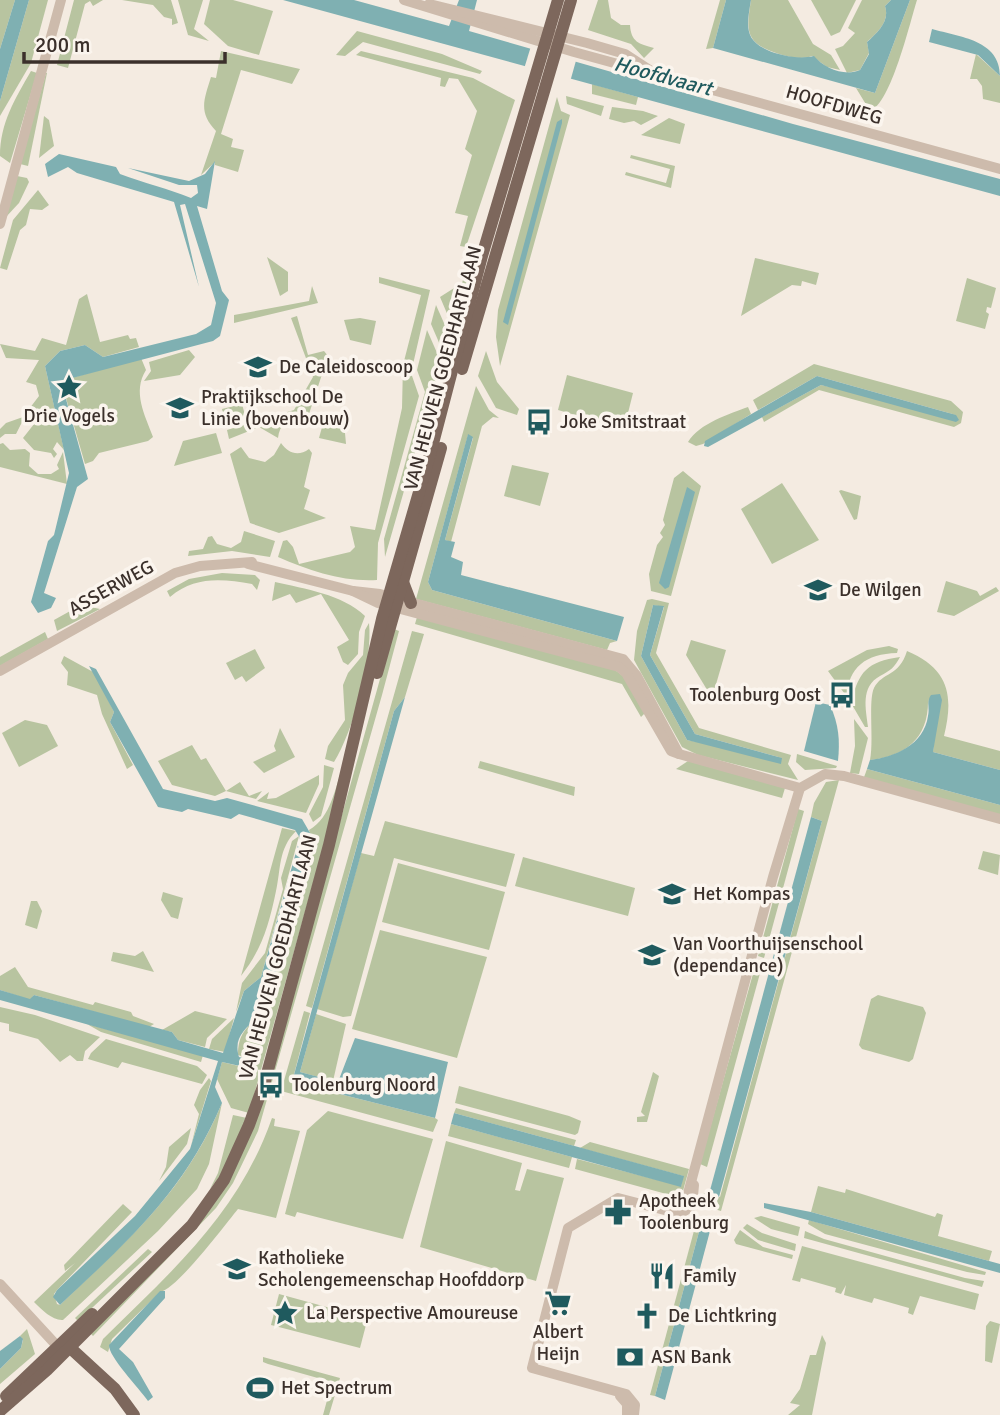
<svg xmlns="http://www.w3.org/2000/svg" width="1000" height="1415" viewBox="0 0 1000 1415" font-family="Signika,sans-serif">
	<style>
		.green { fill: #b8c4a0; fill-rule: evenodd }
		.water { fill: #7fb0b2 }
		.pier { fill: #f4ebe1 }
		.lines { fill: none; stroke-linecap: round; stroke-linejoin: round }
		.minor { stroke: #cdbbac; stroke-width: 10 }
		.major { stroke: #7d675c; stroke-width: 12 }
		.labels { text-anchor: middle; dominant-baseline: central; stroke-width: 7; stroke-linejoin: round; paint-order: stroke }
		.street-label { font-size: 19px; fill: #3b302b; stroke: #fbf5ee }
		.poi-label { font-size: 19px; fill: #3b302b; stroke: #fbf5ee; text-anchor: start }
		.water-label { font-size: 21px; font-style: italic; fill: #1f5a5e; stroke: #fbf5ee }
	</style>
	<rect width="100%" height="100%" fill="#f4ebe1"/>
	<g class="green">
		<polygon points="0,0 15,0 0,49"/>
		<polygon points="29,0 48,0 31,63 0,116 0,101"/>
		<polygon points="74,0 103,0 93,6 90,1 85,4 68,68 57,65"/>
		<polygon points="122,0 171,0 178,23 172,25 172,19 164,17 153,5"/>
		<polygon points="178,0 203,0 194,29 209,41 188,35"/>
		<polygon points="210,0 233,0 273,11 259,55 228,46 204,24"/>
		<path d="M598,0H608L611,18L621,25H630C631,42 639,44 654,48L644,58L631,44L588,30Z"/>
		<polygon points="720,0 726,0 713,48 706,49"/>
		<path d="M751,0H788L813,44L831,55L840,70L827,67L812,56C800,60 790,57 779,54C745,43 746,32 751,0Z"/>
		<polygon points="811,0 856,0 840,32 831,36"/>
		<path d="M862,0H891L885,6C890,21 878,32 867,42L869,53L860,70L847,73L835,49L843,46L855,33L848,28Z"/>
		<path d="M910,0H917C910,22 891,104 870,111L856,88L875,93Z"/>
		<polygon points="357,31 442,54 482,71 480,74 363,42 345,56 336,55"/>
		<path d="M221,51L300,69L292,84L241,70L221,134L233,139L231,147L244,150L238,172L215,165V162L201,175L216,131C198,112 204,100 211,77L216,78Z"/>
		<polygon points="361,51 473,78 515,100 466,247 460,246 468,216 455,213 472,155 465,149 477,111 458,79 449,78 445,87 440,86 441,78 356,55"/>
		<polygon points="976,54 1000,76 1000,103 983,99 982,86 977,79 970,79"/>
		<path d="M31,71L37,73L10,163L0,156C0,123 15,99 31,71Z"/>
		<polygon points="46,73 47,73 28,166 20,164"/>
		<polygon points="592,84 638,97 636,105 592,94"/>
		<polygon points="566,96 604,106 601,116 567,104"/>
		<polygon points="557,97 561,111 570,115 500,366 496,337 498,310"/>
		<polygon points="612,107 643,111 658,116 641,125 634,121 624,123 609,119"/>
		<polygon points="44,116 49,120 54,146 39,158"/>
		<polygon points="669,118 685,124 680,144 641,135"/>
		<polygon points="631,155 675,166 671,188 625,175 626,172 666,183 670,169 630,158"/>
		<polygon points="17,176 27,178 29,182 19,203 5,218"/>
		<polygon points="38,190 49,205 42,210 30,209 26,225 20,230 7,270 0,268 13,220"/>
		<polygon points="267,257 288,272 288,291 280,296"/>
		<polygon points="470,258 474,263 457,337 440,297 462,283"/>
		<polygon points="755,258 819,273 816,285 802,281 801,286 792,285 741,316"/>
		<path d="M379,277L430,290L411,373L419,396L378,543L377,580C343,582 310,571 278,557L283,541L287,540L293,547L299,564L350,552L355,547L350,526L375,530L402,408L403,365L421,295L379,283Z"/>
		<polygon points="967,278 996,288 991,308 987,307 986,312 989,314 985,329 956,321"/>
		<polygon points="312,286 318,303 234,323 234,315 309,301"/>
		<polygon points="87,294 100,342 128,335 130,339 136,338 139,347 103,357 85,345 60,351 45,366 64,450 57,442 53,449 57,454 54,458 51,453 34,450 23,438 42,414 22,422 16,434 5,434 0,438 0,429 6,423 23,417 39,396 36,385 26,382 39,360 6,358 0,344 35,351 42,338 66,345 79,299"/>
		<polygon points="436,305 455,348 450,368 431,324"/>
		<path d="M297,316L308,355L324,351L328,356L307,420C292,413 280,422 278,438L259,427L229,439L227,430L294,410L313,377L291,318Z"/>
		<polygon points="360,318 376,321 371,345 350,340 344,320"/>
		<polygon points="427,330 441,362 385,557 384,539 425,392 417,370"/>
		<polygon points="189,350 195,357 180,375 144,381 151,371 149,362"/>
		<polygon points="486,351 497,382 519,409 517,415 496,408 478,376"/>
		<path d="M141,358L146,370C132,392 145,415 153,437L148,441L99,453L93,461L85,464L61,381Z"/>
		<polygon points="814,364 951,401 963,412 961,423 954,427 819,390 764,422 762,417 821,385 956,415 817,376 758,410 753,400"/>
		<polygon points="567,375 633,393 624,429 558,410"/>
		<polygon points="476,386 489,410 499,418 493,417 482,426 451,542 445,540 473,438 468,435 428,582 432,590 617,641 610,643 607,650 416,599"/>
		<polygon points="242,404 246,419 226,425 222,409"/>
		<path d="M748,407L751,414L703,444L696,446L688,442C700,423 729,414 748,407Z"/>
		<polygon points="329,419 344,422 346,444 319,438 324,420"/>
		<polygon points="216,433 222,453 174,466 183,441"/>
		<polygon points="3,443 10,450 25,449 30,453 29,466 38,474 51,474 59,469 57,465 63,452 67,484 0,467 0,444"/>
		<path d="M281,443C288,453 298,457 309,449L312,453L304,487L310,490L304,509L326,518L279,533L250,523L230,454L241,447L249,458L265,462L274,455Z"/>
		<polygon points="512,465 549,473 540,506 504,496"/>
		<polygon points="683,471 701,486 671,596 651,591 649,574 657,545 663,537 660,533 665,525 663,520 674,478"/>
		<polygon points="782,483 819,540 772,564 741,509"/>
		<polygon points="841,490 861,496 857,519 854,520 839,491"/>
		<polygon points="244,531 275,541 270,557 232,551 188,556 189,551 203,549 208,537 212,536 217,544 231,548 241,542"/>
		<path d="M222,573L255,575L260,580L257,590L252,584C222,579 195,576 170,597L167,591L189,579Z"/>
		<polygon points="946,581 977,591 980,596 996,587 999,591 954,616 937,612"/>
		<path d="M275,582C305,589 342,594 365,616L359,632L358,654L348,665L343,662L337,647L349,640L321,594L296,603L290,594L272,601Z"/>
		<path d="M652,599L669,603L656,653L699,728L791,755L788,764L798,780L698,755L682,747L634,660L637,631L647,600ZM653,605L664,607L650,655L695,734L782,758L687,740L641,656Z"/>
		<polygon points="81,605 100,609 57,631 54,620"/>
		<polygon points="417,617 615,670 623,676 645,713 641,717 622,684 415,624"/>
		<path d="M369,623C373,659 353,732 334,762L325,759L328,746L345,720L343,685L348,673L363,655L365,630Z"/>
		<polygon points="394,629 399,631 382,695 258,1131 233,1183 216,1208 93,1336 91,1334 227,1179 305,947"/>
		<polygon points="412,631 424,634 405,697 394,711 312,1008 306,1006"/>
		<polygon points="45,632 48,639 0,666 0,657"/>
		<polygon points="691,640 726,650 712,698 686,655"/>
		<path d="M889,646L898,649L897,653C866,654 848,667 847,697L828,671L867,650Z"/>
		<polygon points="255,649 265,668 246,682 242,676 235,680 226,663"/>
		<path d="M907,651C949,669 954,695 944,736L1000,751V770L933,752L934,740L928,699C929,738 906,756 870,760C874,740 868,701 874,688C882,672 899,677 907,651Z"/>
		<polygon points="64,656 95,673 114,712 110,722 133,765 127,769 102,714 97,695 67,685 68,672 61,663"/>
		<path d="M900,657C894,668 891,670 880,676C860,687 866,709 868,727H865L851,703C859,671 867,662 900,657Z"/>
		<polygon points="854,719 868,738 859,774 850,773 855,746"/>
		<polygon points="25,720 47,725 58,746 19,767 2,733"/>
		<polygon points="280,728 295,757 264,773 253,762 276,751 274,746"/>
		<polygon points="192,745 201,760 206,758 226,791 240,782 249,796 262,791 256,799 226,791 215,796 172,785 158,761"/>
		<path d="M351,747L249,1113L231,1108L217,1079L222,1062L251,1069L255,1061L238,1055C238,1027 253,1026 266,1007L312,842L309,830C336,815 336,773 351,747Z"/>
		<polygon points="797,754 837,766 836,768 805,770 796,762"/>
		<polygon points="480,761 575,787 574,796 478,768"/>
		<polygon points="688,761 785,788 782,798 676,769"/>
		<polygon points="324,765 334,768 321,816 313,822 309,814 323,787"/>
		<polygon points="867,769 1000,805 1000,815 863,780"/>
		<polygon points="319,775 319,784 306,813 257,801 269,792 267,799 276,798"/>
		<polygon points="839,780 721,1211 701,1205 704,1193 720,1197 822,821 811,817 814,803 826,782"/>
		<polygon points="798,809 804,811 764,958 758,956"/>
		<polygon points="385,821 515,854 506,887 394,858 351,1016 343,1017 317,1009 361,853 374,856"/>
		<path d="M282,828L296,831C278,849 281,869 276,891C269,925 262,949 241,976Z"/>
		<polygon points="299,836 261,977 244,991 236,1012 242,983 265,953 283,889 281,878 292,841"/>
		<polygon points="983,851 1000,855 998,875 978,869"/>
		<polygon points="523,857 635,888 628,916 515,886"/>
		<polygon points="398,863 505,892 489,950 382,922"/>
		<polygon points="163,892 183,898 178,919 171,917 161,900"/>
		<polygon points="31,901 37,901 42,911 37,929 25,925"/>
		<polygon points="380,930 487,957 457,1058 352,1029"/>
		<polygon points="143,951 154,972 111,961 113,952 135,956"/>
		<polygon points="756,963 762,966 707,1167 700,1164"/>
		<polygon points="15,967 28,987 93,1005 95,1002 131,1012 133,1016 154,1024 149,1027 34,995 30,1000 0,990 0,976"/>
		<polygon points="878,995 923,1007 926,1013 913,1059 909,1062 862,1049 859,1045 871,999"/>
		<polygon points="0,1007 35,1015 100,1037 85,1051 83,1061 77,1061 70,1055 60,1062 38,1039 9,1031 9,1024 0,1022"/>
		<polygon points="195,1011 227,1019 207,1038 205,1047 178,1040 172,1032 162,1030"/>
		<polygon points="304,1011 310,1013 292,1082 435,1118 438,1120 433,1132 281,1091"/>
		<polygon points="316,1014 346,1024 333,1081 300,1072"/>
		<polygon points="234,1018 225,1052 209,1049 212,1039"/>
		<polygon points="87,1024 203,1055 201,1062 101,1032"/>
		<polygon points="106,1039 197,1066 207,1075 202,1084 122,1062 118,1068 88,1059 91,1053"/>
		<polygon points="653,1072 659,1076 647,1122 637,1122 637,1117 645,1116 641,1112"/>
		<polygon points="209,1078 211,1081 191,1146 199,1114 194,1105 200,1090"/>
		<polygon points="459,1086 569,1116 581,1121 578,1133 575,1135 455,1103"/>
		<path d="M222,1103L209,1164L197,1189L158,1231L63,1320C53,1321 42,1310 34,1302L75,1263L65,1271L64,1265L123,1204L132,1212L57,1290L54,1294L57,1304L60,1305C129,1238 184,1194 222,1103Z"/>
		<polygon points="456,1108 576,1140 574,1146 454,1113"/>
		<polygon points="328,1111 433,1139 403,1239 297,1212 295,1217 285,1214 307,1130"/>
		<polygon points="233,1115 247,1118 223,1172 210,1189 218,1173"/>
		<path d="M272,1118L275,1119L274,1126L300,1131L276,1218L238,1209C225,1225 177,1289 160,1292L112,1339L108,1352L100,1347L103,1339C172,1271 239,1213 272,1118Z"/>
		<polygon points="451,1124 572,1157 569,1168 448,1136"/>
		<polygon points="191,1128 187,1144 159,1181 166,1167 169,1147"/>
		<polygon points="446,1141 522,1163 515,1190 520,1191 527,1169 564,1178 536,1281 420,1247"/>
		<polygon points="590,1142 689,1169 681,1198 575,1169 577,1159 681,1186 683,1176 580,1148"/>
		<polygon points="818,1186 845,1193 846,1189 935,1217 937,1213 943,1215 938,1236 992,1251 989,1261 811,1212"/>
		<polygon points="761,1216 800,1227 798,1236 771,1229 754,1218"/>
		<polygon points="809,1220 986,1272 985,1275 967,1272 825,1234 808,1224"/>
		<polygon points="747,1224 762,1233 796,1244 795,1251 758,1240 743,1228"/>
		<polygon points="695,1227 700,1228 655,1396 650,1395"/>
		<polygon points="740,1230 763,1247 793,1255 792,1259 736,1244 734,1240"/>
		<polygon points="805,1231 824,1239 965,1278 984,1281 982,1287 804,1238"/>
		<polygon points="802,1246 979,1294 975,1310 920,1296 913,1315 908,1313 909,1308 874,1298 872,1303 844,1295 846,1285 841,1294 835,1292 836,1288 801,1278 800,1282 792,1280"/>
		<polygon points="148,1249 152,1252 78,1321 75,1318"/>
		<polygon points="279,1294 363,1317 367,1321 360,1348 271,1325"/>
		<polygon points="990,1321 1000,1324 992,1363 985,1361 986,1326"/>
		<polygon points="27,1329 35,1354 0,1384 0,1369 21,1348 23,1340 20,1336"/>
		<polygon points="822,1335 826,1343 812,1415 788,1415 800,1405 790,1403 800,1389 810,1355 816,1355"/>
		<polygon points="263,1357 340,1378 329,1415 323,1415 332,1382 268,1364 263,1362"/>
	</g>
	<g class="water">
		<polygon points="15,0 29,0 0,101 0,49"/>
		<polygon points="283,0 354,0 449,26 459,0 477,0 469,31 793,124 1000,179 1000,196"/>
		<path d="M726,0H751C746,29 744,42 775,53C789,57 800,59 814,56C824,68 845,77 860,70L869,54L867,42C878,32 890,21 885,6L891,0H910L875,93L713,48Z"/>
		<path d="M932,29C960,37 1000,40 1000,76L978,55L929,42Z"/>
		<polygon points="562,119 562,123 508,325 503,322 557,122"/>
		<path d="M59,154L116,167L120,174C144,183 169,189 191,198L198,193L197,185H179L128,168L189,181L205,174L215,161L207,209L197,206L222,291L229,300L220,336L213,341L61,381L88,479L77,487L44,593L56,598L51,608L38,613L31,602L48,541L54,535L69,473L45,366L60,351L85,345L103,357L196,334L211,325L216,303L185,204L180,205L199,287L174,202L77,173L68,167L48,177L45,164Z"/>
		<polygon points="817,376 956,415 959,420 956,422 821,385 708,447 704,446 705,441"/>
		<polygon points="468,434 473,437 445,540 455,542 451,557 463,562 461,575 624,617 617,641 432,590 428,582"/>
		<polygon points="687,487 695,492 669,587 665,589 659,583"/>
		<polygon points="653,605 664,606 650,655 695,734 782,758 781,764 687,740 641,656"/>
		<path d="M89,666L96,669L163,789L215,801L227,798L302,819L313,838L266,1007C256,1024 231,1031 239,1057L255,1061L253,1069L222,1062L215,1087L222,1103C185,1191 128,1241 60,1305L53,1297L57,1290L135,1216L190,1149L218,1061L0,1000V990L30,999L34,995L172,1032L178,1040L223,1053L244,991L261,977L300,838L295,830L239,814L231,819L188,809L182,812L158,807L110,722L114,712Z"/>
		<path d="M940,694L942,700L933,752L1000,770V805L867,769L870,760C894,757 924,745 928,716C930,708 926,702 931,695Z"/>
		<polygon points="405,697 300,1072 338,1082 355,1038 448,1062 435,1118 292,1082 394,711"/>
		<path d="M816,702L830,705C839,725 840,740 838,761L804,751Z"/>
		<polygon points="811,817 822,821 719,1197 709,1194"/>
		<polygon points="454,1113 684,1176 681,1187 451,1124"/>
		<polygon points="764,1203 811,1212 1000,1264 1000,1273 764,1208"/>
		<polygon points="700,1228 710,1231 665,1400 655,1396"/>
		<path d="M160,1291H165V1298L119,1349L133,1362L153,1397L148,1401C139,1388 108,1356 109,1345Z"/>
		<polygon points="20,1336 23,1339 21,1348 0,1369 0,1351"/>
	</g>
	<polygon class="pier" points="531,46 577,57 570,82 524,69"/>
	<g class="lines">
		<g class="minor">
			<polyline points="404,0 574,52 1000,169"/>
			<polyline points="429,4 587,43 625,54 651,71"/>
			<polyline points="0,224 61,0"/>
			<polyline points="248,564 353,591 380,594 623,659 637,676 679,754"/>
			<polyline points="353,591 378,603 619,667 626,673 671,751 679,754 800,788 825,774 844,776 1000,819"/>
			<polyline points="0,671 175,573 200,566 252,562"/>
			<polyline points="683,1212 773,877 800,788"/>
			<polyline points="0,1284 58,1347"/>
			<polyline points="620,1396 627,1404 627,1415"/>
			<polyline points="634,1415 635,1405 626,1394 532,1368 568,1228 618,1198 680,1214 692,1206 694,1185"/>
		</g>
		<g class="major">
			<polyline points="462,369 571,0"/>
			<polyline points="403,582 411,603"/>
			<polyline points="377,673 441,448"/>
			<polyline points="66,1344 115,1389 134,1415"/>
			<polyline points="6,1396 92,1314"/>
			<polyline points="0,1411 47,1370 192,1225 224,1180 249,1125 265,1081 329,845 382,619 431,451 482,256 558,0"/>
		</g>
	</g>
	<defs>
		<g id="school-bare" transform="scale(2.1)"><path d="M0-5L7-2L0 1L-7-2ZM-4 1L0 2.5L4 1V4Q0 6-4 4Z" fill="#1f5a5e" stroke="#fbf5ee" stroke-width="2.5" paint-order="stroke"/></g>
		<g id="sight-bare" transform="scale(2.1)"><path d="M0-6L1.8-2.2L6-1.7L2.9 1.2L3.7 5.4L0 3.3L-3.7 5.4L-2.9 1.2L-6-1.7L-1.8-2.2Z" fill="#1f5a5e" stroke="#fbf5ee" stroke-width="2.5" paint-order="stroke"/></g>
		<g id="university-bare" transform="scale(2.1)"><path d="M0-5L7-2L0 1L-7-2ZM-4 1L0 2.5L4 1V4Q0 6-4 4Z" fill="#1f5a5e" stroke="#fbf5ee" stroke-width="2.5" paint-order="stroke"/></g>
		<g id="bus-bare" transform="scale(2.1)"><path d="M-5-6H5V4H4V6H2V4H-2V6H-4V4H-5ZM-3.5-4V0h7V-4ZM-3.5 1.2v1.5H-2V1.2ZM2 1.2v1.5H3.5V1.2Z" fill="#1f5a5e" stroke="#fbf5ee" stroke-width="2.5" paint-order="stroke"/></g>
		<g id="pharmacy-bare" transform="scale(2.1)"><path d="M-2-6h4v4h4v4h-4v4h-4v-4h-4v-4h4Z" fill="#1f5a5e" stroke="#fbf5ee" stroke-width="2.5" paint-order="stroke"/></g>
		<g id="restaurant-bare" transform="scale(2.1)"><path d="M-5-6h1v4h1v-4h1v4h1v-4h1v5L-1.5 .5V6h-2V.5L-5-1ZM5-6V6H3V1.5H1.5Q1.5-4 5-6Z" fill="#1f5a5e" stroke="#fbf5ee" stroke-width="2.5" paint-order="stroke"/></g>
		<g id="supermarket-bare" transform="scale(2.1)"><path d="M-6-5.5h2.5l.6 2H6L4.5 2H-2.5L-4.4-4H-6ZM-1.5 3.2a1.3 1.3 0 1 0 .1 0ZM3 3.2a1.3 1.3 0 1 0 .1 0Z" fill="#1f5a5e" stroke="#fbf5ee" stroke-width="2.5" paint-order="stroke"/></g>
		<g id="church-bare" transform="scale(2.1)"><path d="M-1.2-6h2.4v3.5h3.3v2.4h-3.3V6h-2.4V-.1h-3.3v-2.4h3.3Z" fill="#1f5a5e" stroke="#fbf5ee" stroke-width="2.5" paint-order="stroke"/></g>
		<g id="bank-bare" transform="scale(2.1)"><path d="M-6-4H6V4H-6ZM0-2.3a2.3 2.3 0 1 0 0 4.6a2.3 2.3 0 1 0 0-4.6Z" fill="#1f5a5e" stroke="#fbf5ee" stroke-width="2.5" paint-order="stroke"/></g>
		<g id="stadium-bare" transform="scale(2.1)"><path d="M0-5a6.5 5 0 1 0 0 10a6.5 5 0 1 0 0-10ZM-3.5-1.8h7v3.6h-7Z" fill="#1f5a5e" stroke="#fbf5ee" stroke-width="2.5" paint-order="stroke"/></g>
	</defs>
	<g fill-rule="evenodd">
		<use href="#school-bare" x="258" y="367"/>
		<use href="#sight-bare" x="69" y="387"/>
		<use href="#university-bare" x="180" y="408"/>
		<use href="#bus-bare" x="539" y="422"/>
		<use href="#school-bare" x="818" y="590"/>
		<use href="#bus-bare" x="842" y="695"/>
		<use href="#school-bare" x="672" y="894"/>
		<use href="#school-bare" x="652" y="955"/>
		<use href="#bus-bare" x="271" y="1085"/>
		<use href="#pharmacy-bare" x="618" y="1212"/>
		<use href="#school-bare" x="237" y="1269"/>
		<use href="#restaurant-bare" x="662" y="1276"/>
		<use href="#supermarket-bare" x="558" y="1303"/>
		<use href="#sight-bare" x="285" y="1313"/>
		<use href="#church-bare" x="647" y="1316"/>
		<use href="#bank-bare" x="630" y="1357"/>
		<use href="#stadium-bare" x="260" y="1388"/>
	</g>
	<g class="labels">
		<g class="street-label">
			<text transform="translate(834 105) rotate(16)">HOOFDWEG</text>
			<text transform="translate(443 368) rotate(-75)">VAN HEUVEN GOEDHARTLAAN</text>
			<text transform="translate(111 588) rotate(-29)">ASSERWEG</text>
			<text transform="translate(278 957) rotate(-75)">VAN HEUVEN GOEDHARTLAAN</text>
		</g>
		<g class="poi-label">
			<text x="279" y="367">De Caleidoscoop</text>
			<text x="201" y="397">Praktijkschool De<tspan x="201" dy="22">Linie (bovenbouw)</tspan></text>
			<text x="69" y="416" text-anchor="middle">Drie Vogels</text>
			<text x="560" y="422">Joke Smitstraat</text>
			<text x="839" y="590">De Wilgen</text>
			<text x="821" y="695" text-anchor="end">Toolenburg Oost</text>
			<text x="693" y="894">Het Kompas</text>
			<text x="673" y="944">Van Voorthuijsenschool<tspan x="673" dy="22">(dependance)</tspan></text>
			<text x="292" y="1085">Toolenburg Noord</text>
			<text x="639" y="1201">Apotheek<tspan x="639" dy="22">Toolenburg</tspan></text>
			<text x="258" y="1258">Katholieke<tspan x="258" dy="22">Scholengemeenschap Hoofddorp</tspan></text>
			<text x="683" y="1276">Family</text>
			<text x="306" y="1313">La Perspective Amoureuse</text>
			<text x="668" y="1316">De Lichtkring</text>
			<text x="558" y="1332" text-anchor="middle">Albert<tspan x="558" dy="22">Heijn</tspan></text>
			<text x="651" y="1357">ASN Bank</text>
			<text x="281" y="1388">Het Spectrum</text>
		</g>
		<g class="water-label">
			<text transform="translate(663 76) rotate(15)">Hoofdvaart</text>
		</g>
	</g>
	<path d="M24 52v10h201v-10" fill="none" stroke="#3b302b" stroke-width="3.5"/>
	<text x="35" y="52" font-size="21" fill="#3b302b" stroke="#fbf5ee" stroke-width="5" paint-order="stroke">200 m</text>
</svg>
